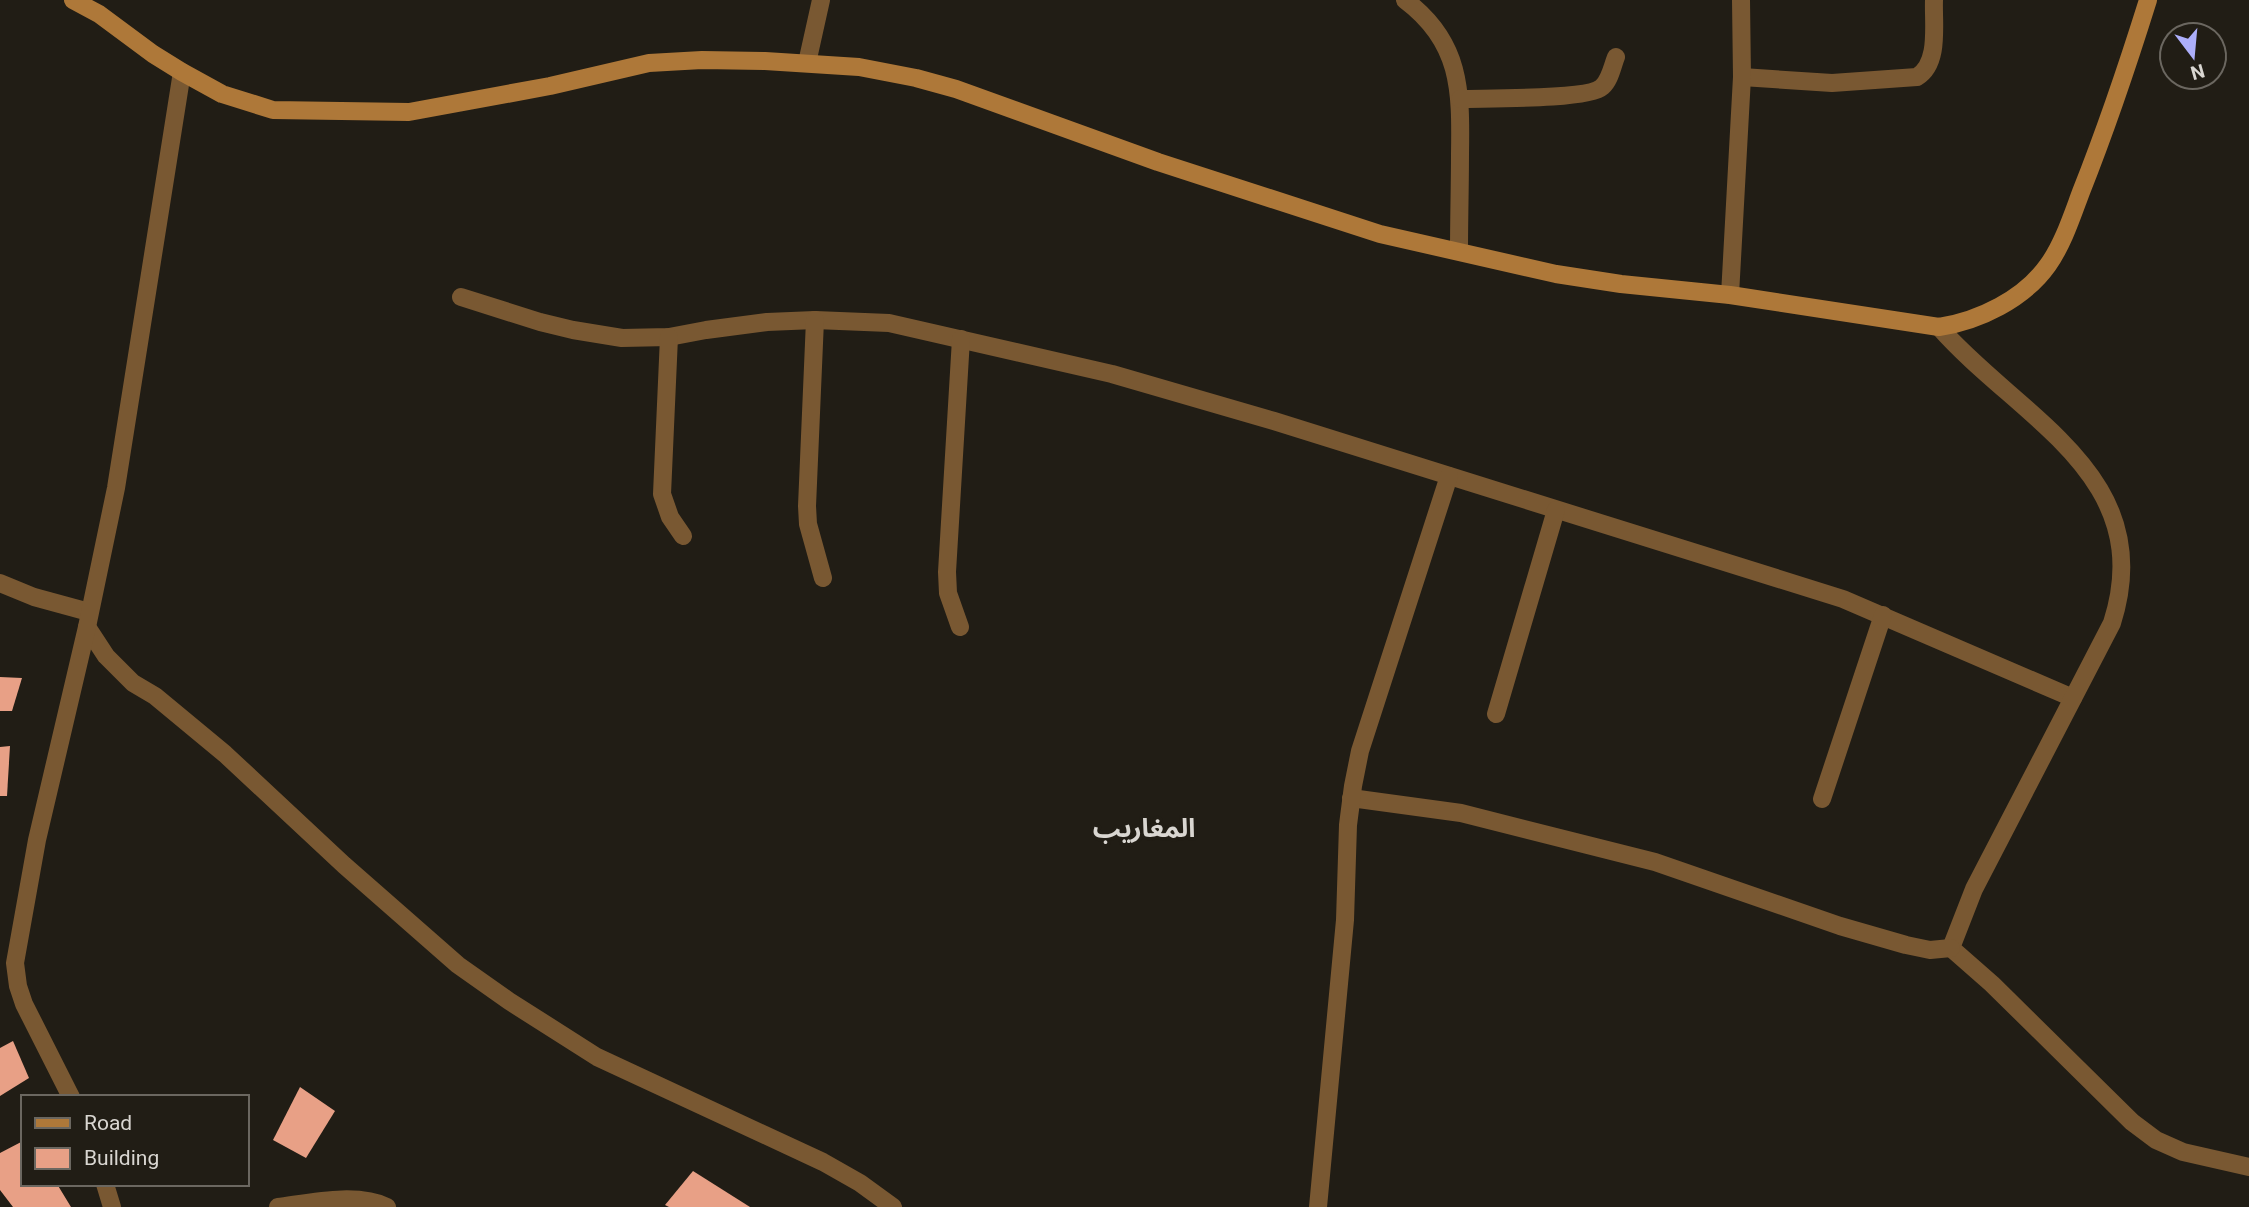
<svg xmlns="http://www.w3.org/2000/svg" width="2249" height="1207" viewBox="0 0 2249 1207" font-family="Roboto,'Noto Sans Arabic',sans-serif">
	<style>
		.building { fill: #e8a086 }
		.lines { fill: none; stroke-linecap: round; stroke-linejoin: round }
		.street { stroke: #795832; stroke-width: 18 }
		.secondary { stroke: #ae7839; stroke-width: 18 }
		.labels { text-anchor: middle; dominant-baseline: central; stroke-width: 7; stroke-linejoin: round; paint-order: stroke }
		.neighbourhood-label { font-size: 26px; font-weight: bold; fill: #d9d6d1; stroke: #211d15 }
	</style>
	<rect width="100%" height="100%" fill="#211d15"/>
	<g class="building">
		<polygon points="0,677 22,678 12,711 0,711"/>
		<polygon points="10,746 7,796 0,796 0,747"/>
		<polygon points="13,1041 29,1078 0,1096 0,1048"/>
		<polygon points="300,1087 335,1111 306,1158 273,1140"/>
		<polygon points="23,1141 23,1184 57,1184 71,1207 13,1207 0,1190 0,1153"/>
		<polygon points="693,1171 750,1207 669,1207 665,1205"/>
	</g>
	<g class="lines">
		<g class="street">
			<path d="M1405,0C1461,42 1461,90 1460,154C1460,186 1459,218 1459,251"/>
			<polyline points="807,63 821,0"/>
			<path d="M1742,77L1832,83L1917,77C1940,63 1933,24 1934,0"/>
			<path d="M1460,99C1485,98 1588,100 1602,87C1610,80 1612,67 1616,57"/>
			<polyline points="1730,295 1742,77 1741,0"/>
			<polyline points="461,297 540,322 573,330 622,338 669,337 706,330 767,322 815,320 889,323 1112,374 1274,421 1843,599 2073,698"/>
			<polyline points="815,320 807,506 808,524 823,578"/>
			<path d="M1939,327C2020,419 2159,476 2112,623L1974,889L1951,948L1992,984L2132,1122L2156,1140L2183,1152L2249,1167"/>
			<polyline points="669,337 662,494 670,517 683,536"/>
			<polyline points="0,583 34,597 89,612"/>
			<polyline points="87,627 106,656 133,683 155,696 225,754 344,865 458,965 509,1001 597,1057 823,1162 860,1183 893,1207"/>
			<polyline points="960,627 948,593 947,572 961,339"/>
			<polyline points="1496,714 1556,510"/>
			<polyline points="1351,798 1461,813 1655,862 1840,926 1906,945 1930,950 1951,948"/>
			<polyline points="1822,799 1883,615"/>
			<polyline points="71,1097 24,1004 18,986 15,963 37,840 87,627 116,488 182,72"/>
			<polyline points="105,1184 112,1207"/>
			<path d="M278,1207C309,1203 357,1192 387,1207"/>
			<polyline points="1318,1207 1345,920 1348,825 1353,786 1360,751 1449,476"/>
		</g>
		<path class="secondary" d="M73,0L99,14L153,54L182,72L222,94L273,110L409,112L550,86L649,63L702,60L765,61L859,67L916,78L956,89L1158,162L1380,234L1556,274L1621,284L1730,295L1939,327C1979,321 2024,299 2048,265C2063,244 2072,216 2081,192C2106,129 2128,64 2148,0"/>
	</g>
	<g class="labels">
		<g class="neighbourhood-label">
			<text x="1144" y="828">المغاريب</text>
		</g>
	</g>
	<rect x="21" y="1095" width="228" height="91" fill="#211d15" stroke="#6b6760" stroke-width="2"/>
	<rect x="35" y="1118" width="35" height="10" fill="#ae7839" stroke="#6b6760" stroke-width="2"/>
	<text x="84" y="1130" font-size="21" fill="#d9d6d1">Road</text>
	<rect x="35" y="1148" width="35" height="21" fill="#e8a086" stroke="#6b6760" stroke-width="2"/>
	<text x="84" y="1165" font-size="21" fill="#d9d6d1">Building</text>
	<g transform="translate(2193 56) rotate(164)"><circle r="33" fill="#211d15" stroke="#6b6760" stroke-width="2"/>
	<path d="M0-5L12 26L0 18L-12 26Z" fill="#adaffb"/>
	<text y="-10" font-size="19" font-weight="bold" text-anchor="middle" fill="#d9d6d1">N</text>
	</g>
</svg>
